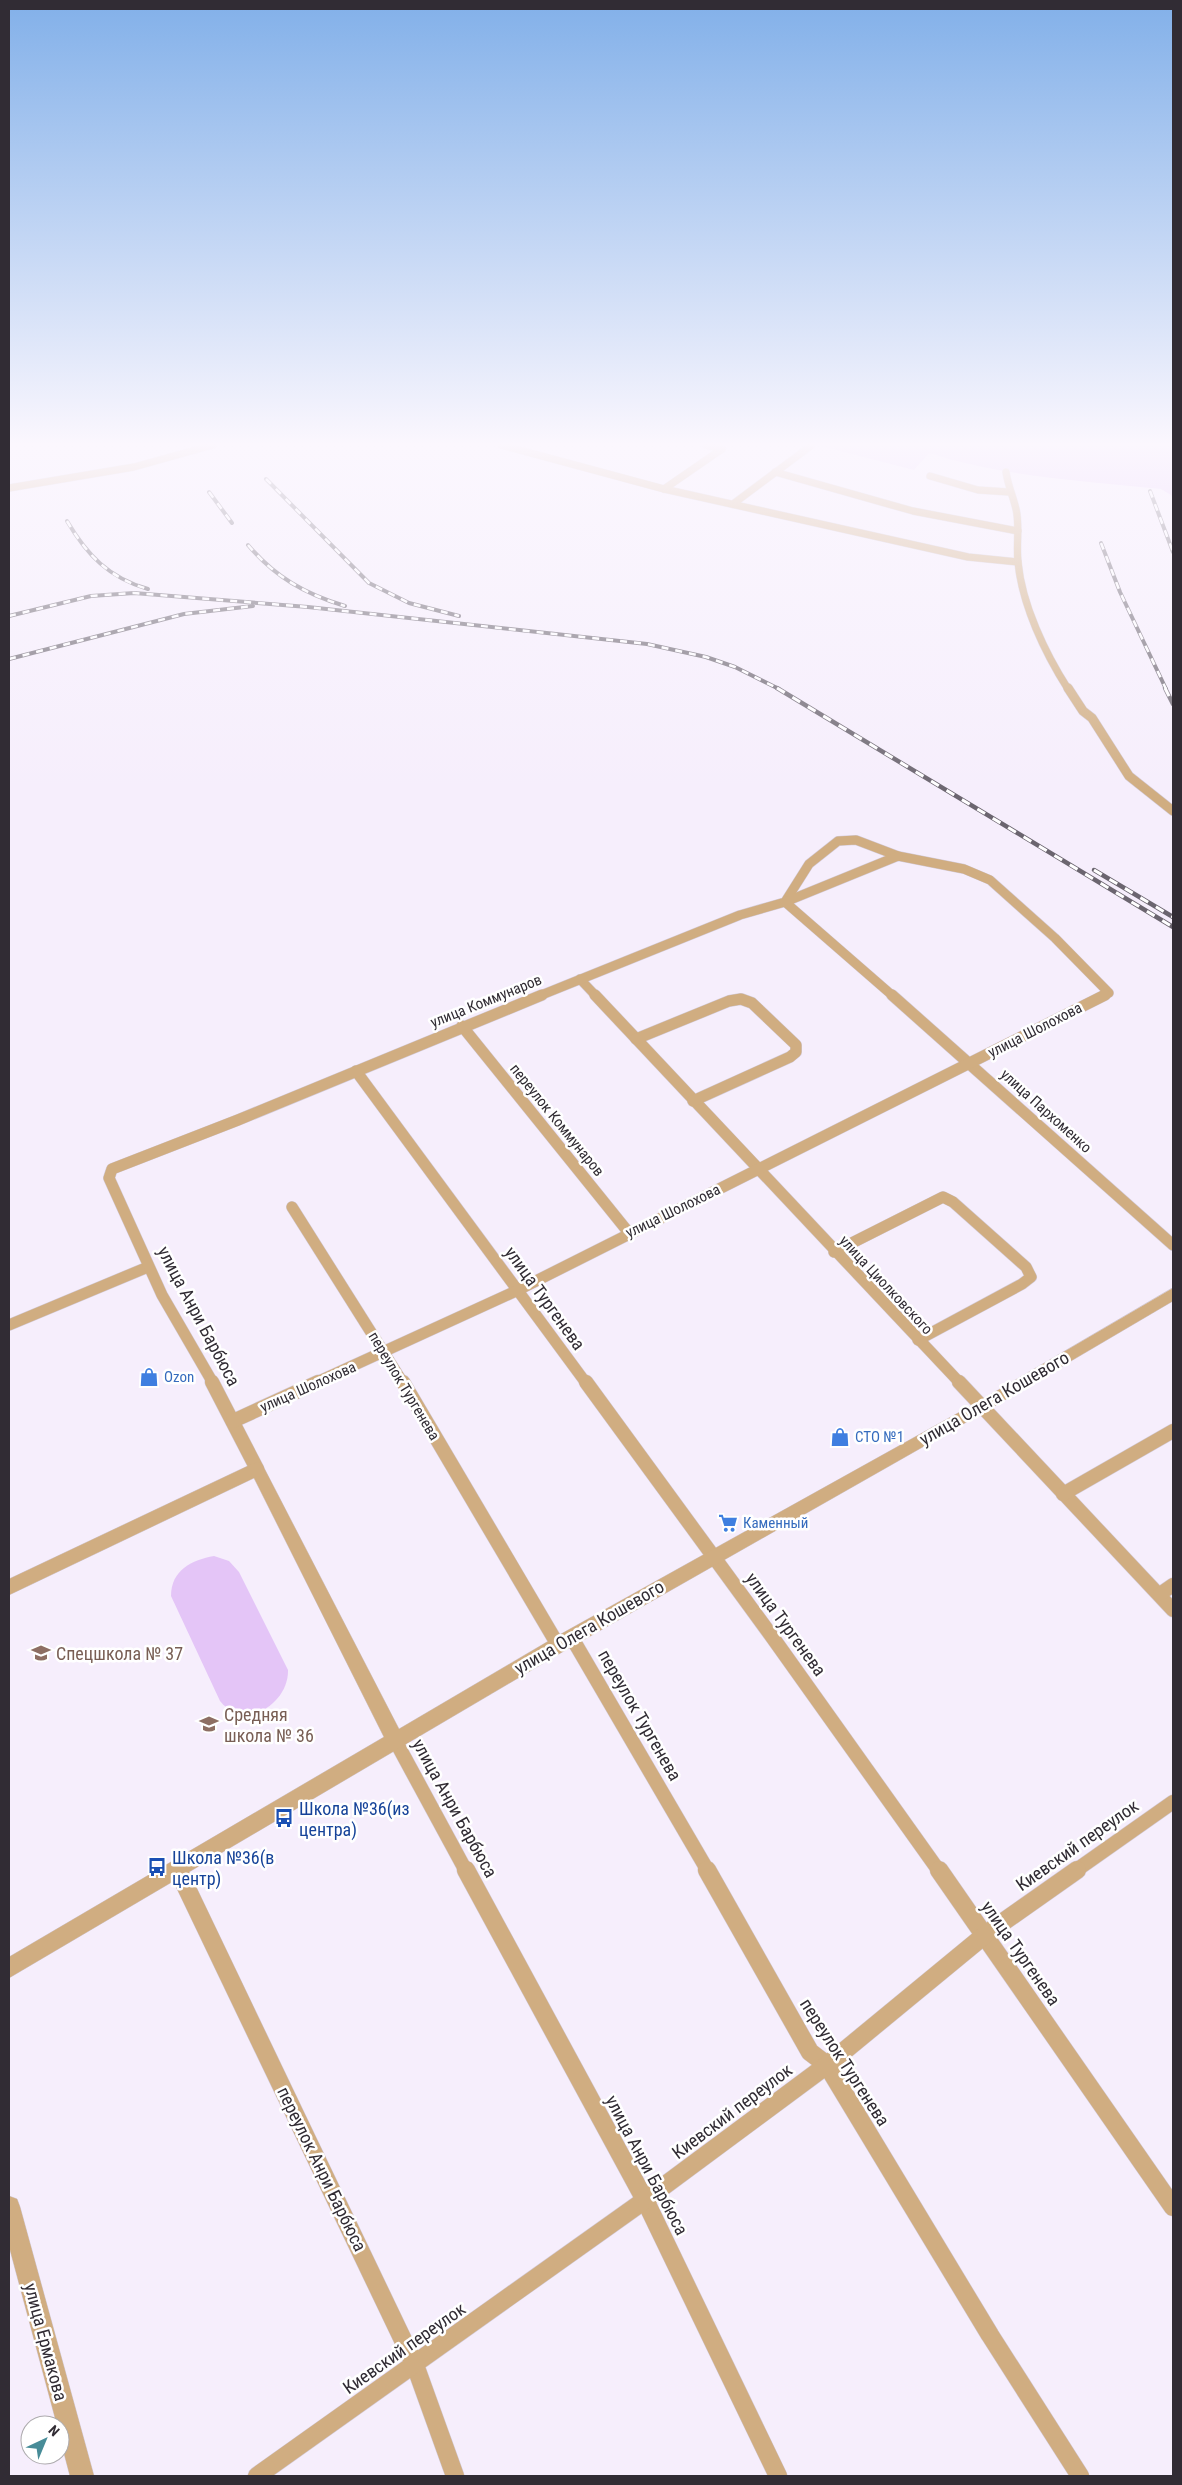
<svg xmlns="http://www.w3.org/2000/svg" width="1182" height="2485" viewBox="0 0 1182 2485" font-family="'Roboto Condensed',sans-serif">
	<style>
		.green { fill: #e4c5f7 }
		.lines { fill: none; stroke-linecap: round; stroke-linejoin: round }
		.minor-far4-casing { stroke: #d3cbd8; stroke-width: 8 }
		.minor-far3-casing { stroke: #d3cbd8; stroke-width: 10 }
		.minor-far2-casing { stroke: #d3cbd8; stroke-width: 12 }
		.minor-far1-casing { stroke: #d3cbd8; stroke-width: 15 }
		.minor-casing { stroke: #d3cbd8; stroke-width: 19 }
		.tertiary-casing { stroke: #d3cbd8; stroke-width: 1 }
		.minor-far4 { stroke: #d0ad81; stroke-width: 7 }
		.minor-far3 { stroke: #d0ad81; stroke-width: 9 }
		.minor-far2 { stroke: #d0ad81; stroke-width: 11 }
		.minor-far1 { stroke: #d0ad81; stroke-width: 14 }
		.minor { stroke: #d0ad81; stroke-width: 18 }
		.tertiary { fill: #d0ad81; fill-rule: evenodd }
		.rail-far1-casing { stroke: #6b656f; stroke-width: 4 }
		.rail-casing { stroke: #6b656f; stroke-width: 4.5 }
		.rail-far1 { stroke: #fff; stroke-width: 2.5; stroke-dasharray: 7; stroke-linecap: butt }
		.rail { stroke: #fff; stroke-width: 3; stroke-dasharray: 9; stroke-linecap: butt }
		.labels { text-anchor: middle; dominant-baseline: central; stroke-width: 5; stroke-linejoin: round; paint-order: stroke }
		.street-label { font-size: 15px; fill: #312c34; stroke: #fff }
		.shop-label { font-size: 15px; fill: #366cbe; stroke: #fff; text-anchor: start }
		.near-street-label { font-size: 18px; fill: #312c34; stroke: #fff }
		.near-education-label { font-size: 18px; fill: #785e54; stroke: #fff; text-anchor: start }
		.near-transit-label { font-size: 18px; fill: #164399; stroke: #fff; text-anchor: start }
	</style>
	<rect width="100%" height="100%" fill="#f6eefc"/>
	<g class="green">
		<path d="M817,445H1173V500L1171,495L1161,489C1084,481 1004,477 929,453L914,470Z"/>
		<path d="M214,1556L229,1561L239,1572L288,1670C289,1704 244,1732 220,1701L171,1596C171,1570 192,1560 214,1556Z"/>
	</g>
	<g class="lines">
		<g class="minor-far4-casing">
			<g id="minor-far4">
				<polyline points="501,445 664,489 968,557 1018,562"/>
				<polyline points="706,445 722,449"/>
				<polyline points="775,472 913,511 1018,531"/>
				<path d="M1006,472C1008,486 1013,496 1016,509C1020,525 1016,545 1018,562C1022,605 1045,653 1068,689"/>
				<polyline points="930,476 978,490 1009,492"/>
				<polyline points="9,488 134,467 213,445"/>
				<polyline points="664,489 722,449"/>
				<polyline points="733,504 812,445"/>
			</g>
		</g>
		<g class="minor-far3-casing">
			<g id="minor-far3">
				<polyline points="1068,688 1083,711 1092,718 1129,776 1173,811"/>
				<polyline points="580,979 596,996"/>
				<polyline points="539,996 740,915 785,902 809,864 838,841 856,840 898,856 964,869 990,880 1055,938 1109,993 1102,996"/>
				<polyline points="893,996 785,902 898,856"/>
			</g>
		</g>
		<g class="minor-far2-casing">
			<g id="minor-far2">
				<polyline points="595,995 960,1383"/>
				<polyline points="892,995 1173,1245"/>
				<polyline points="462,1026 629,1233"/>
				<polyline points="636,1039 729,1001 741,999 752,1003 796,1045 796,1052 790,1057 693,1101"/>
				<polyline points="356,1071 586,1383"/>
				<polyline points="292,1207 403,1383"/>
				<polyline points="834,1252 943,1197 953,1202 1026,1267 1031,1277 1022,1284 918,1340"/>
				<polyline points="9,1325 148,1267"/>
				<polyline points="213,1383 162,1295 109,1178 112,1169 238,1120 542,995"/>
				<polyline points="315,1383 516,1291 1105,995"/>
			</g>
		</g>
		<g class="minor-far1-casing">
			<g id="minor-far1">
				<polyline points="212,1382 257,1469"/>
				<polyline points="403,1382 558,1645"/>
				<polyline points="586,1382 773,1638 939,1871"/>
				<polyline points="959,1382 1173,1610"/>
				<polyline points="233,1421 318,1382"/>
				<polyline points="1063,1494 1173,1431"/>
				<polyline points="1160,1594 1173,1585"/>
				<polyline points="572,1638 708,1871"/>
				<polyline points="395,1740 466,1871"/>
				<polyline points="177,1867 179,1871"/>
				<polyline points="1075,1871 1173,1802"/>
			</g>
		</g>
		<g class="minor-casing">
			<g id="minor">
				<polyline points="178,1870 415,2365 455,2476"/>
				<polyline points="466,1870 645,2200 778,2476"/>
				<polyline points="707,1870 810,2052 827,2065 990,2335 1080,2476"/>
				<polyline points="939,1870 1173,2207"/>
				<polyline points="257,2476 645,2200 827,2065 986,1934 1077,1870"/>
			</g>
		</g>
		<g class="tertiary-casing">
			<g id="tertiary">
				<polygon points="1173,1288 1173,1301 986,1411 564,1651 9,1978 9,1957 384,1737 254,1478 9,1595 9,1579 252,1464 257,1462 262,1464 399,1729 552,1639 976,1403"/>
				<polygon points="9,2196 17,2199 20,2207 94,2476 70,2476 60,2438 60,2425 57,2425 9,2246"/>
			</g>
		</g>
		<use href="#minor-far4" class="minor-far4"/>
		<use href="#minor-far3" class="minor-far3"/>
		<use href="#minor-far2" class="minor-far2"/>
		<use href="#minor-far1" class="minor-far1"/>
		<use href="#minor" class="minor"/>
		<use href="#tertiary" class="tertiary"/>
		<g class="rail-far1-casing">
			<g id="rail-far1">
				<polyline points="266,479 369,583 409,603 459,616"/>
				<polyline points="1150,491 1173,552"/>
				<polyline points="209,492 232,523"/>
				<path d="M67,521C87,555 109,578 148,589"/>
				<polyline points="1101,543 1120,592 1166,689"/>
				<path d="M248,545C275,577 305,594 345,606"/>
				<polyline points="9,616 91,596 134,593 308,607 647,644 706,657 735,667 779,689"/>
				<polyline points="9,659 184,614 253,606"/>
			</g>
		</g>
		<g class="rail-casing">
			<g id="rail">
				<polyline points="777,688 1173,927"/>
				<polyline points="1165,688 1173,704"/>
				<polyline points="1094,870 1173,917"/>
			</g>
		</g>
		<use href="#rail-far1" class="rail-far1"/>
		<use href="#rail" class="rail"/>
	</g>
	<linearGradient id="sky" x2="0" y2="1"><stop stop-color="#82b0e9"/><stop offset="0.56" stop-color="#fbf7fe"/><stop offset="1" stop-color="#fbf7fe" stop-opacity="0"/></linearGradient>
	<rect width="1182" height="793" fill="url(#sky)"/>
	<defs>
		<g id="shop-bare" transform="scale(1.5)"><path d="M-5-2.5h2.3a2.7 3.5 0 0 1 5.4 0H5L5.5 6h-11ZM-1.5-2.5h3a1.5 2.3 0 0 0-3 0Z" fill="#3f7fe0" stroke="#fff" stroke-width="2.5" paint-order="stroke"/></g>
		<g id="supermarket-bare" transform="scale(1.5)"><path d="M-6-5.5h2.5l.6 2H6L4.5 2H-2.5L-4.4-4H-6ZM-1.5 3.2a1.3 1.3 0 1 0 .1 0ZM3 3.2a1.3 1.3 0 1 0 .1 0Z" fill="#3f7fe0" stroke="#fff" stroke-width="2.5" paint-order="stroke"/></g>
		<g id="school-bare" transform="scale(1.5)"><path d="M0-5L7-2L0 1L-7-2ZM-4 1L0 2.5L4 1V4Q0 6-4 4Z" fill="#8d6e63" stroke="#fff" stroke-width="2.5" paint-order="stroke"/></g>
		<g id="bus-bare" transform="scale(1.5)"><path d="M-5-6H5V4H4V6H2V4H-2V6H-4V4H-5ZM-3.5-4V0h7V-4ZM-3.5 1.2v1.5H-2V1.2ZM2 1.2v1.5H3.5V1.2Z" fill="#1a4fb4" stroke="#fff" stroke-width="2.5" paint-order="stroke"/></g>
	</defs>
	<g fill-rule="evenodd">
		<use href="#shop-bare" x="149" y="1377"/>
		<use href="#shop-bare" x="840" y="1437"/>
		<use href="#supermarket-bare" x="728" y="1523"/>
		<use href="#school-bare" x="41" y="1653"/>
		<use href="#school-bare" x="209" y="1724"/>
		<use href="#bus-bare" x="284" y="1818"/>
		<use href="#bus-bare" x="157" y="1867"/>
	</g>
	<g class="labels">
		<g class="street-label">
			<text transform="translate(486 1001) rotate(-22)">улица Коммунаров</text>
			<text transform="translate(1035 1030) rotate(-27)">улица Шолохова</text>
			<text transform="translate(1046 1111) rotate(42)">улица Пархоменко</text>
			<text transform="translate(557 1120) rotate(51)">переулок Коммунаров</text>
			<text transform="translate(673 1211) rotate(-26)">улица Шолохова</text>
			<text transform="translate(886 1285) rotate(47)">улица Циолковского</text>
			<text transform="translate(404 1386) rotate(59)">переулок Тургенева</text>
			<text transform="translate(308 1387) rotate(-24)">улица Шолохова</text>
		</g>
		<g class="shop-label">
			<text x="164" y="1377">Ozon</text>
			<text x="855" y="1437">СТО №1</text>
			<text x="743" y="1523">Каменный</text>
		</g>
		<g class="near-street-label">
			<text transform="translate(545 1298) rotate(54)">улица Тургенева</text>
			<text transform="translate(199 1316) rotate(62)">улица Анри Барбюса</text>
			<text transform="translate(994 1398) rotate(-30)">улица Олега Кошевого</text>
			<text transform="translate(786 1624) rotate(54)">улица Тургенева</text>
			<text transform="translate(589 1627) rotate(-30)">улица Олега Кошевого</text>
			<text transform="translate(640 1715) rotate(60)">переулок Тургенева</text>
			<text transform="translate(455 1808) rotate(61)">улица Анри Барбюса</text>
			<text transform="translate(1077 1845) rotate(-35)">Киевский переулок</text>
			<text transform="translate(1021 1953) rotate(55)">улица Тургенева</text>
			<text transform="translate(845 2062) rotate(57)">переулок Тургенева</text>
			<text transform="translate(732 2111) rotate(-37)">Киевский переулок</text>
			<text transform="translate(647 2165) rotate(62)">улица Анри Барбюса</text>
			<text transform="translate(322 2169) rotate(64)">переулок Анри Барбюса</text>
			<text transform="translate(46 2342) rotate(75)">улица Ермакова</text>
			<text transform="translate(404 2348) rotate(-35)">Киевский переулок</text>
		</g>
		<g class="near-education-label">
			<text x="56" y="1653">Спецшкола № 37</text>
			<text x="224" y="1714">Средняя<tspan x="224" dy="21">школа № 36</tspan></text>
		</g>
		<g class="near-transit-label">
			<text x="299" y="1808">Школа №36(из<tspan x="299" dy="21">центра)</tspan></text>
			<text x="172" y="1857">Школа №36(в<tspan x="172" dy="21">центр)</tspan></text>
		</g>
	</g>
	<rect width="1182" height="2485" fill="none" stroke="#312c34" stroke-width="20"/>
	<g transform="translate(45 2440) rotate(44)"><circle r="24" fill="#ffffff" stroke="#adabae"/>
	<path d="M0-4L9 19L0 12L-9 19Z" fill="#478c98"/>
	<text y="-8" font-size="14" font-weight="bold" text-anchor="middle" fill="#312c34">N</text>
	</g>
</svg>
